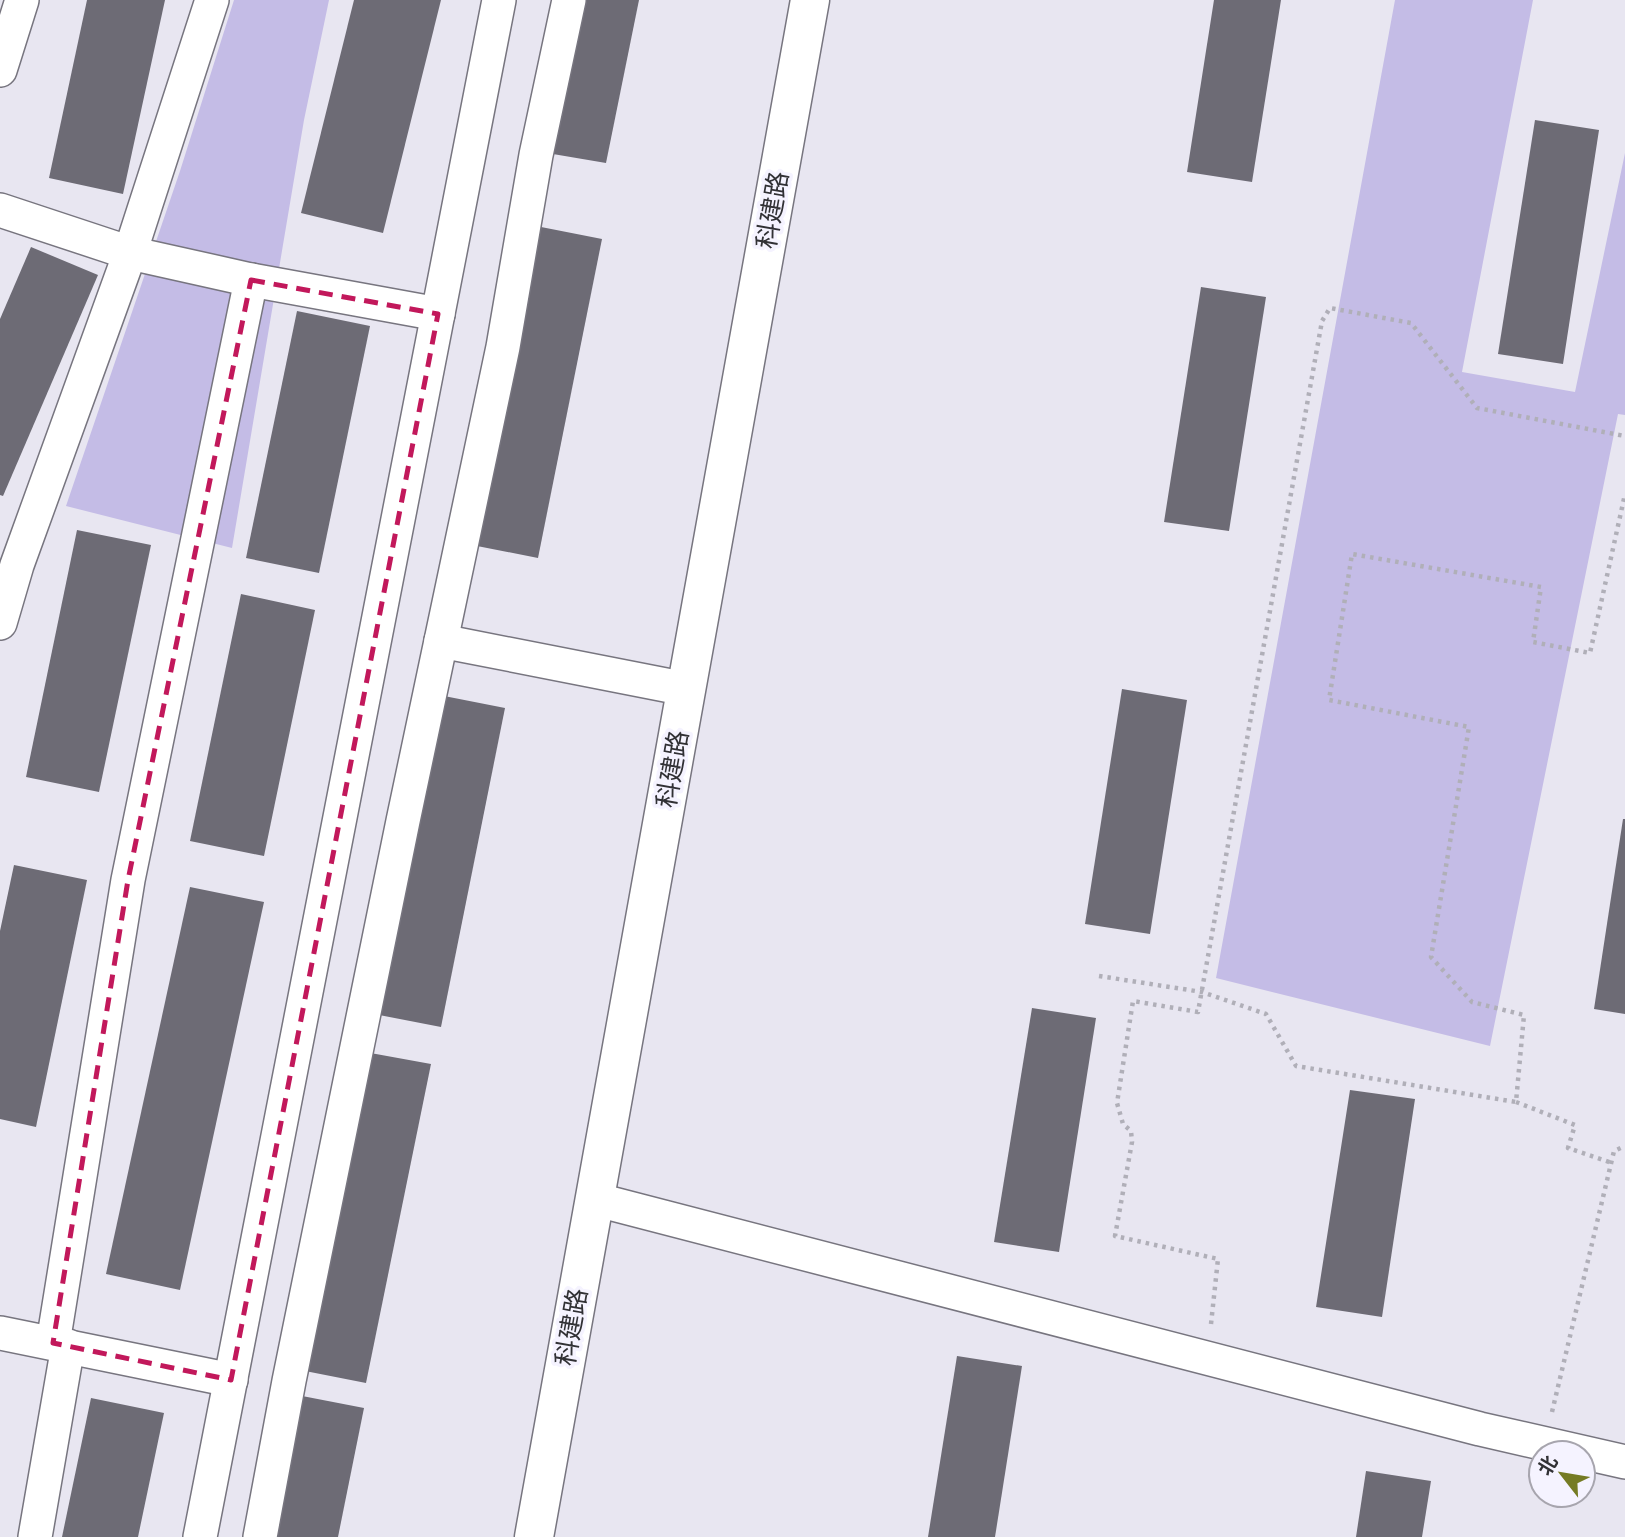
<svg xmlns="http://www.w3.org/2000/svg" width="1625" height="1537" viewBox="0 0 1625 1537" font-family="Mulish,'Noto Sans SC',sans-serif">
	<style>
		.green { fill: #c4bce6 }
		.building { fill: #6d6b75 }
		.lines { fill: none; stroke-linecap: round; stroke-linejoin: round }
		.minor-casing { stroke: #77757f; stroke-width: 36 }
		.secondary-casing { stroke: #77757f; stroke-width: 41 }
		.path { stroke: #b0afb8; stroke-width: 4.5; stroke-dasharray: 3.5 5; stroke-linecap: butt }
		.minor { stroke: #fff; stroke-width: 33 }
		.secondary { stroke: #fff; stroke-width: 38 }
		.marked { fill: none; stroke: #c2185b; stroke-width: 5; stroke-dasharray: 14 9; stroke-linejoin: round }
		.labels { text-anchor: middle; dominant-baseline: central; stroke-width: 7; stroke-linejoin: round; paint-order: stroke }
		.street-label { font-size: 26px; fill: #313135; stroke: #f5f3ff }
	</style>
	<rect width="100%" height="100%" fill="#e8e6f1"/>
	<g class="green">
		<polygon points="234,0 329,0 304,120 232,548 66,506 180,171"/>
		<polygon points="1395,0 1533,0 1462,372 1575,392 1625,153 1625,415 1618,414 1490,1046 1216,978"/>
	</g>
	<g class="building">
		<polygon points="87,0 165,0 123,194 49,178"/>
		<polygon points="354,0 441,0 383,233 301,213"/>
		<polygon points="580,0 639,0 606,163 547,153"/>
		<polygon points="1214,0 1281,0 1252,182 1187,172"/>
		<polygon points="1535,120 1599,130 1563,364 1498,354"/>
		<polygon points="536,226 602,239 538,558 472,545"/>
		<polygon points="31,247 98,275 3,496 0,495 0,319"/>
		<polygon points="1201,287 1266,297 1229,531 1164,522"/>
		<polygon points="297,311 370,326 319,573 246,558"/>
		<polygon points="77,530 151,545 99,792 26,777"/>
		<polygon points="241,594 315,610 264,856 190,841"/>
		<polygon points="1122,689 1187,700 1150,934 1085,924"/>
		<polygon points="439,695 505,708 441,1027 374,1014"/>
		<polygon points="1623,819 1625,819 1625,1014 1594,1009"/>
		<polygon points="14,865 87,880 36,1127 0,1119 0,931"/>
		<polygon points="190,887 264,902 180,1290 106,1274"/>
		<polygon points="1032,1008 1096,1018 1059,1252 994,1242"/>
		<polygon points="365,1052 431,1064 366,1383 300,1370"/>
		<polygon points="1350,1090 1415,1099 1382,1317 1316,1307"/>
		<polygon points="957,1356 1022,1366 995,1537 928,1537"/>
		<polygon points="297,1395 364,1408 338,1537 269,1537"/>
		<polygon points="91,1398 164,1413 138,1537 62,1537"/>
		<polygon points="1366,1471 1431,1481 1422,1537 1356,1537"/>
	</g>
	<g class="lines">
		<g class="minor-casing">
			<g id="minor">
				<polyline points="0,70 22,0"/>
				<polyline points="0,210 130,253 251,280 438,314"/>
				<polyline points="0,623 17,565 130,253 212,0"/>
				<polyline points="441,641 686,689"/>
				<polyline points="594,1199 1480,1429 1625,1462"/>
				<polyline points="0,1333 231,1380"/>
				<polyline points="53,1343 128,880 251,280"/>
				<polyline points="35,1537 68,1346"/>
				<polyline points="200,1537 499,0"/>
				<polyline points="260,1537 289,1381 403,821 503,347 536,155 569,0"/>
			</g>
		</g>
		<g class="secondary-casing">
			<polyline id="secondary" points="534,1537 810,0"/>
		</g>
		<g class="path">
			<polyline points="1099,976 1202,992 1266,1014 1296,1066 1516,1102 1524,1015 1472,1002 1431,957 1469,727 1329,700 1352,554 1541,587 1533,642 1590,653 1625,494"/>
			<polyline points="1516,1102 1575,1125 1568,1148 1612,1163"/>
			<polyline points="1211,1324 1218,1259 1115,1236 1132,1142 1131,1131 1123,1124 1117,1103 1133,1001 1198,1012 1322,321 1330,308 1411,323 1477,408 1625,436"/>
			<polyline points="1552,1412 1614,1151 1625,1146"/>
		</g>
		<use href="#minor" class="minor"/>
		<use href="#secondary" class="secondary"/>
	</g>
	<path class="marked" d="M251,280L438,314L231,1380L53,1343L128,880Z"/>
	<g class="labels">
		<g class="street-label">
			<text transform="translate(772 210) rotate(-80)">科建路</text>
			<text transform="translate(672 769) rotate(-80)">科建路</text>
			<text transform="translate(571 1327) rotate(-80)">科建路</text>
		</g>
	</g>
	<g transform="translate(1562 1474) rotate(301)"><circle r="33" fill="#f5f3ff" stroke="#a7a5ae" stroke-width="2"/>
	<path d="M0-5L12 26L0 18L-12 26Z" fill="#757b24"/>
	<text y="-10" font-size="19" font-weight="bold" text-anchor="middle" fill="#313135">北</text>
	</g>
</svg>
